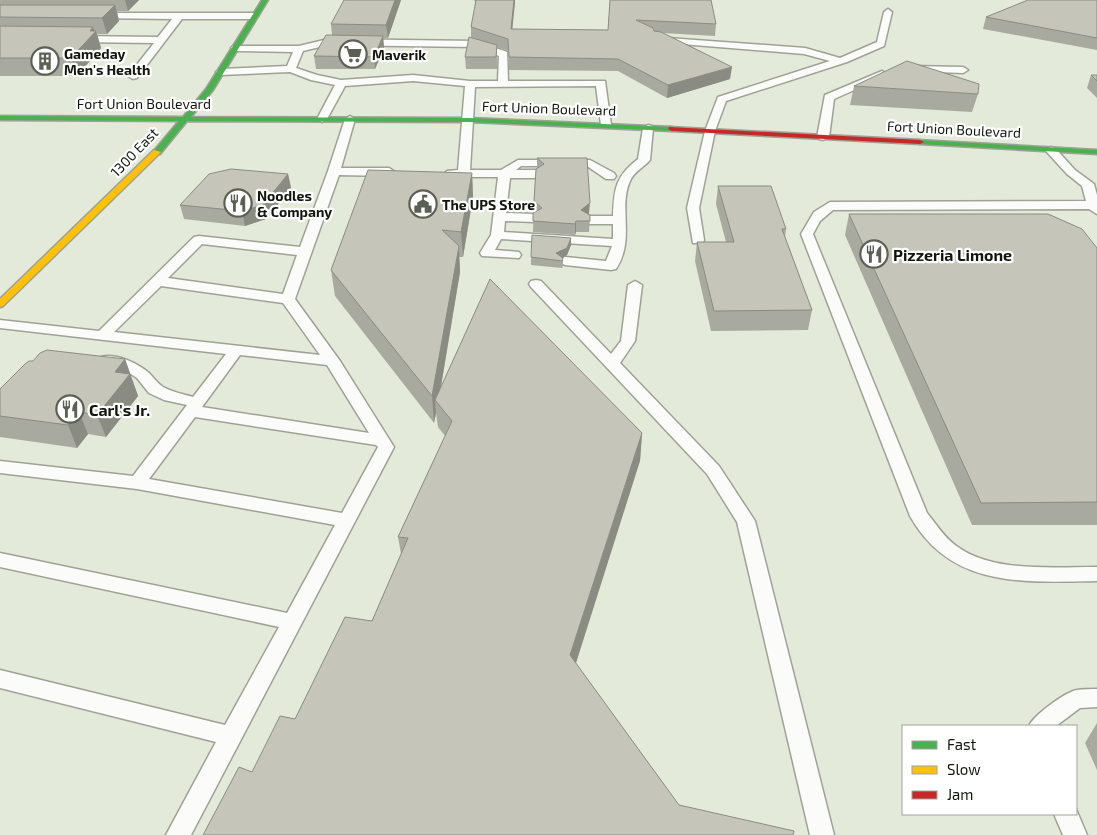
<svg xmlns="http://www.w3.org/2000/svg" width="1097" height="835" viewBox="0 0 1097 835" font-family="'Exo 2',sans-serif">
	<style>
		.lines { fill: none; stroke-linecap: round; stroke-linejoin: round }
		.lane-casing { stroke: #9ea296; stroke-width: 3 }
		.fast-casing { stroke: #9ea296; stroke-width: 3 }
		.slow-casing { stroke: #9ea296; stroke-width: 3 }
		.jam-casing { stroke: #9ea296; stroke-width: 3 }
		.lane { fill: #fbfcf9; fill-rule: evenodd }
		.fast { fill: #4caf50; fill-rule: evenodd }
		.slow { fill: #ffc107; fill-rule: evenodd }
		.jam { fill: #c62828; fill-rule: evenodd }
		.wall { fill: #a9aa9f }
		.shaded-wall { fill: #8a8b82 }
		.building { fill: #c5c6b9; stroke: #8a8b82 }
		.labels { text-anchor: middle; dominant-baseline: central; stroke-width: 4.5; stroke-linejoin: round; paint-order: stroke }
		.far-poi-label { font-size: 14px; font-weight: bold; fill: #12160c; stroke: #fff; text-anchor: start }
		.far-street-label { font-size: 14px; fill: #12160c; stroke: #fff }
		.poi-label { font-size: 16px; font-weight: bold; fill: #12160c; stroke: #fff; text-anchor: start }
	</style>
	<rect width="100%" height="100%" fill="#e4ead9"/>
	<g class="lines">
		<g class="lane-casing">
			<g id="lane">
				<polygon points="888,9 892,12 884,46 847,62 726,101 715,131 699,208 704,240 703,243 693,243 687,208 705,131 718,97 830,61 804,54 657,42 654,41 654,37 805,48 840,58 877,42 884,12"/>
				<polygon points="96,13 254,13 258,16 254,19 182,19 137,78 133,79 128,76 154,43 76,42 71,39 76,36 158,37 172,19 93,18 92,16"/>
				<path d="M328,39L476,41L507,52L508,81H605L611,125L606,128L601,125L596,86L475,87L470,170H501L518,160H590L614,173L616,176L614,179H606L587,166H521L516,170H536L542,174L536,178H510L506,213L534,214L540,218L534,222L505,221L504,232L613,239V224H589L583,220L589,216H613C614,188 616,176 638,159L643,128L648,125L652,126L653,128L650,160C644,167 635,171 631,179C617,206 636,239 616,269L611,270L565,265L558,261L565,257L606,261L612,246L501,239L495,250L519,252L521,255L519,258L482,256L480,253L491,235L498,177H451L445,173L447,171L458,170L465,86L413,81L345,86L327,119L322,122L317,119L335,85L311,80L290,72L221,75L216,72L221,69L287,66L293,52L236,51L231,48L233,46H299ZM328,45L475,47L499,56L498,81H470L413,75L341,80L317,75L296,68L303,51Z"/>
				<polygon points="910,66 963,67 968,70 963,73 907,71 905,69"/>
				<polygon points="882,71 887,74 886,76 834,99 829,137 823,140 819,139 817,137 825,95"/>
				<path d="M350,116L355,119L341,168H389L395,172L389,176L339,175L295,299L340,361L394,447L191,835H166L216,742L0,688V670L225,725L279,627L0,567V553L287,613L335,525L137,489L0,473V461L133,476L187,405L164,400L149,393L137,378L122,368L101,363L98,360L101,357C116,353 137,363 149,373C153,377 157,383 163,387C172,392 183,394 193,397L226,354L0,328V320L99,331L194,237L199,236L300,247L328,171L345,119ZM202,244L297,255L283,294L168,278ZM161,286L283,303L320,355L114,332ZM240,355L327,365L369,433L202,407ZM195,417L376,445L378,447L342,513L149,479Z"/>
				<path d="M1051,147L1055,148L1075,170L1094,184L1097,195V214L1089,209L833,210L820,221L813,234L927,513C936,524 944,537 955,545C990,573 1054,567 1097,567V581C1024,582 951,589 910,516L801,234L814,212L830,202L1086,201L1082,186L1067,174L1045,150Z"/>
				<polygon points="536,280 541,281 611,354 621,341 628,285 635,281 642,285 635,341 620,363 719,466 755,521 834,835 810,835 737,522 707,474 531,287 529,284 531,281"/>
				<path d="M1097,689V707L1080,708L1056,726H1029C1033,716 1065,692 1077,690C1083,689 1090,689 1097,689Z"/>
				<polygon points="1076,809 1087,835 1063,835 1054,814 1076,814"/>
			</g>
		</g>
		<g class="fast-casing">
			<g id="fast">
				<polygon points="262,0 268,0 213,90 191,117 469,118 672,127 676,129 672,131 469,122 187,121 160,154 157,154 153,152 179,121 0,120 0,116 183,117 206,89"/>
				<polygon points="917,140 1097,150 1097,154 920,144 916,142"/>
			</g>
		</g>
		<g class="slow-casing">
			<polygon id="slow" points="154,150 161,152 3,306 0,307 0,299"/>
		</g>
		<g class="jam-casing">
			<polygon id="jam" points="669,127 920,140 924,142 920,144 672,131 668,129"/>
		</g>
		<use href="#lane" class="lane"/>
		<use href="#fast" class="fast"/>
		<use href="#slow" class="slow"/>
		<use href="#jam" class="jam"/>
	</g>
	<g class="wall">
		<polygon points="0,0 139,0 128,11 117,11 119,21 107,34 97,34 101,48 77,76 0,76"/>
		<polygon points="401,0 388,38 383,38 384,48 375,69 316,69 314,56 332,35 331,24"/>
		<polygon points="474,0 515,0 512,29 608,30 610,0 716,24 715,36 662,33 730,79 667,98 618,71 509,70 509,51 497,47 497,69 466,69 465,57 471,38 471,27 476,3"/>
		<polygon points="1097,0 1097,50 983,29 986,17"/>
		<polygon points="1091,75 1097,75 1097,98 1087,88"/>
		<polygon points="854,86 978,94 972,112 850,105"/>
		<polygon points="537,158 587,158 589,215 590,215 589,232 576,232 575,235 533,232 534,201 537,168"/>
		<polygon points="472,173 473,197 463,257 459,257 460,272 441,387 642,433 640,461 252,772 295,719 372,621 401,554 398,537 445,436 438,427 436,413 434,423 335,296 331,270"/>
		<polygon points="288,174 291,188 266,219 245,226 184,219 180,205"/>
		<polygon points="718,186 786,229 785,237 812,310 808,330 711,331 695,261 697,242 726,242 716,204"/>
		<polygon points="849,214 1097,248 1097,525 972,525 845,235"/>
		<polygon points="571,238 571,245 567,255 562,258 563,258 563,266 562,268 531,265 531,257"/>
		<polygon points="125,359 138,396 106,437 88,434 77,448 0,437 0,389"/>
		<polygon points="1097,723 1097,770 1085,743"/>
	</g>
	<g class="shaded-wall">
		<polygon points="125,0 139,0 128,11"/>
		<polygon points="395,0 401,0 388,38 386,25"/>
		<polygon points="514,0 515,0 515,3 511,41 511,29"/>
		<polygon points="115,5 119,21 107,34 102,18"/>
		<polygon points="93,27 95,33 96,31 101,48 77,76 71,58 90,31"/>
		<polygon points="383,36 384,48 375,69 374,57"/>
		<polygon points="732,67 730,79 667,98 668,85"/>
		<polygon points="472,173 473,197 463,257 461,232"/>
		<polygon points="288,174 291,188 266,219 245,226 242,211"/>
		<polygon points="590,203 589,214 581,221 581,210"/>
		<polygon points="576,221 576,232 575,235 575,224"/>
		<polygon points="571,238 571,245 567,255 556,261 556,253"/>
		<polygon points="459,246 460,272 438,403 435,400 436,413 434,423 432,396"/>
		<polygon points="125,359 138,396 106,437 97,415 115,372"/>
		<polygon points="79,412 88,434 77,448 68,425"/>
		<polygon points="642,433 640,461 570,682 570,655"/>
	</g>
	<g class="building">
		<polygon points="344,0 395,0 386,25 331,24"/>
		<polygon points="476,0 514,0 511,29 608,30 610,0 711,0 716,24 636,20 653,28 654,31 661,32 732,67 668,85 618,59 509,57 508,39 471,27"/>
		<polygon points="1028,0 1097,0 1097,38 986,17"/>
		<polygon points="0,5 115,5 102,18 0,17"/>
		<polygon points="0,26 93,27 90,31 96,31 71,58 0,58"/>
		<polygon points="326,35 383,36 374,57 314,56"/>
		<polygon points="469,37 497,45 496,57 465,57"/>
		<polygon points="907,61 979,84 978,94 854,86"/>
		<polygon points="1091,75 1097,75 1097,81"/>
		<polygon points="537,158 587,158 590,203 581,210 590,215 590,221 576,221 575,224 533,221 533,213 542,208 534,201 536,169 544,164"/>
		<polygon points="231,169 288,174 263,205 242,211 180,205 209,174"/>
		<polygon points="368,170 472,173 461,232 442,230 459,246 432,396 331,270"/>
		<polygon points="718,186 771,186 786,229 782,229 812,310 714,311 697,242 734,242"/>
		<polygon points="849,214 1048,214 1082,229 1097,248 1097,502 981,503"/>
		<polygon points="532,235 571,238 567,248 556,253 563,258 562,261 531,257"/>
		<polygon points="490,279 642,433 570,655 679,805 794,831 793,835 203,835 239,767 252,772 280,716 295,719 345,617 372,621 408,538 398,537 452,421 435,400"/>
		<polygon points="47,350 125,359 115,372 130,374 97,415 79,412 68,425 0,416 0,389 25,364 29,361 33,361 40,353"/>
	</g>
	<defs>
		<g id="supermarket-ring" transform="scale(1.4375)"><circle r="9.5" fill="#fff" stroke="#5c6054" stroke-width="1.5"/><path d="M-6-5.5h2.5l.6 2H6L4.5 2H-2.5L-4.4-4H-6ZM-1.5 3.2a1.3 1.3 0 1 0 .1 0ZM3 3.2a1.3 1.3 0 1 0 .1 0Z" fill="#5c6054"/></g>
		<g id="building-ring" transform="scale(1.4375)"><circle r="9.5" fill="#fff" stroke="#5c6054" stroke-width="1.5"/><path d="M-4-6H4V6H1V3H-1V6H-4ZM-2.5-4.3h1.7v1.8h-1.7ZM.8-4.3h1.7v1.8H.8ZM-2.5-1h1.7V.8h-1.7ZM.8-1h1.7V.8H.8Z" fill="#5c6054"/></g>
		<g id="restaurant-ring" transform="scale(1.4375)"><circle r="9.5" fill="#fff" stroke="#5c6054" stroke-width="1.5"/><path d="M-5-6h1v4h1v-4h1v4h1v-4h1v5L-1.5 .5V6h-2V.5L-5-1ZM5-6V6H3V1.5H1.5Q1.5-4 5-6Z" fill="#5c6054"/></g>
		<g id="civic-ring" transform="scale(1.4375)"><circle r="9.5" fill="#fff" stroke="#5c6054" stroke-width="1.5"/><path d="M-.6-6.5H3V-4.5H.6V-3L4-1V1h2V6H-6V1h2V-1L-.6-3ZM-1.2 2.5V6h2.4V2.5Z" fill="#5c6054"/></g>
	</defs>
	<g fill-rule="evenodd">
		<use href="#supermarket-ring" x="353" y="54"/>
		<use href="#building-ring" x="45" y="61"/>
		<use href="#restaurant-ring" x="238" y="203"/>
		<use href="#civic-ring" x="423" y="204"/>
		<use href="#restaurant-ring" x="874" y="254"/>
		<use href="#restaurant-ring" x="70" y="409"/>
	</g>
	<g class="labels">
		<g class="far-poi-label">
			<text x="64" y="53">Gameday<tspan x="64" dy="16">Men's Health</tspan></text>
			<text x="372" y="54">Maverik</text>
			<text x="257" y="195">Noodles<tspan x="257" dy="16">&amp; Company</tspan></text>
			<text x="442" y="204">The UPS Store</text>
		</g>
		<g class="far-street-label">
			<text x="144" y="103">Fort Union Boulevard</text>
			<text transform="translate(549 108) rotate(2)">Fort Union Boulevard</text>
			<text transform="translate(954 129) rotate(3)">Fort Union Boulevard</text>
			<text transform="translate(134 152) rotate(-46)">1300 East</text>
		</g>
		<g class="poi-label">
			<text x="893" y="254">Pizzeria Limone</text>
			<text x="89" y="409">Carl's Jr.</text>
		</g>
	</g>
	<rect x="902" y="725" width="175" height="90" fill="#ffffff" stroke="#a0a29e"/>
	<rect x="912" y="741" width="25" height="8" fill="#4caf50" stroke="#a0a29e"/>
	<text x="947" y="750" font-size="15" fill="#12160c">Fast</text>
	<rect x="912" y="766" width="25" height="8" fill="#ffc107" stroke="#a0a29e"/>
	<text x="947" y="775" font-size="15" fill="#12160c">Slow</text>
	<rect x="912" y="791" width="25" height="8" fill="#c62828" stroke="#a0a29e"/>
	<text x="947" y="800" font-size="15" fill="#12160c">Jam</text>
</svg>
